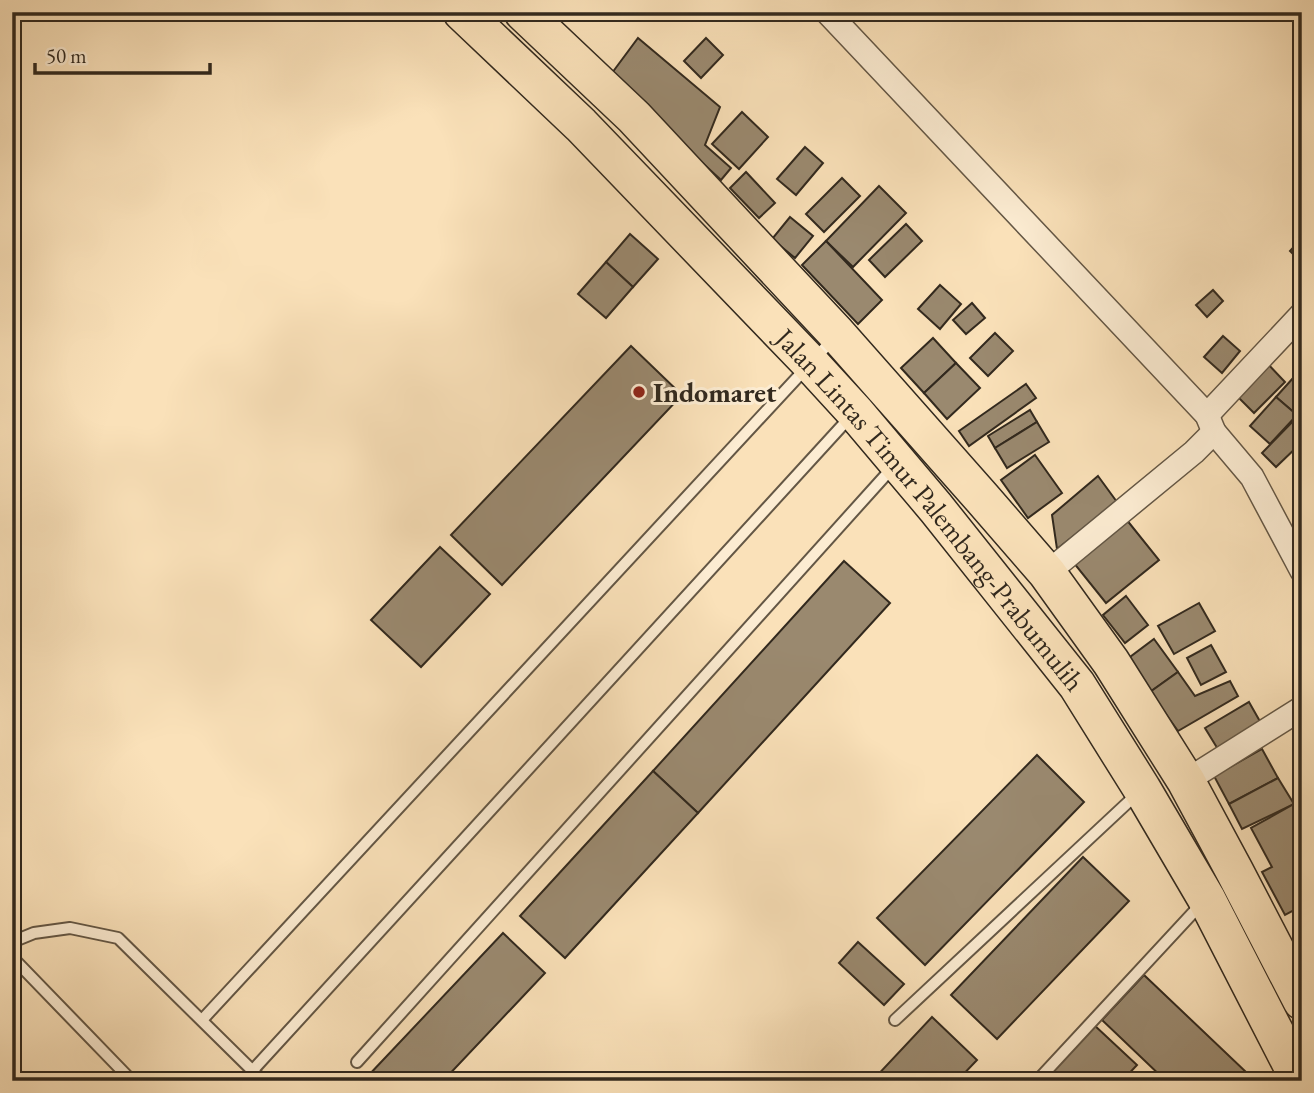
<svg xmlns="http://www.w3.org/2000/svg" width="1314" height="1093" viewBox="0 0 1314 1093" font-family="'EB Garamond',serif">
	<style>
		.building { fill: #9a896f; stroke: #32291e; stroke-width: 2 }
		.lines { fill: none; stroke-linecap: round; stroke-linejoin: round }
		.service-casing { stroke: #645745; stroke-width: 14 }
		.minor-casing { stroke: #645745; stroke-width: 26 }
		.trunk-casing { stroke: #32291e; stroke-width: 40 }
		.service { stroke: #fcecd2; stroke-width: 10 }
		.minor { stroke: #fcecd2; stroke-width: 23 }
		.trunk { stroke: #fae1b9; stroke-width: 37 }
		.poi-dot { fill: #8f2418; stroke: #fcecd2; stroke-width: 2.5 }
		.labels { text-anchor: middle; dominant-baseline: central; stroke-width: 6; stroke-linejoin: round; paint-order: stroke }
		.poi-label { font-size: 28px; font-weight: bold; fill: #32291e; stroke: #fcecd2; text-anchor: start }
		.street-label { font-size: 28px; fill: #32291e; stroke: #fcecd2 }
	</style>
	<rect width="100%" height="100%" fill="#fae1b9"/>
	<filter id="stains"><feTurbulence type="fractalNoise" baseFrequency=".00286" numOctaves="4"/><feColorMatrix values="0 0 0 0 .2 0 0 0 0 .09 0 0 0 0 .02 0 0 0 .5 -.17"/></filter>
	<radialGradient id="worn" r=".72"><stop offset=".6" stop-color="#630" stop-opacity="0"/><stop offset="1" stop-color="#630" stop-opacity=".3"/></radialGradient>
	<g class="building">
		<polygon points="638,38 720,107 705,145 731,168 721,180 609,77"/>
		<polygon points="706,38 723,55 701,78 684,61"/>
		<polygon points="742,112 768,137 739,169 712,144"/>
		<polygon points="805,147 823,163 796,195 777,179"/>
		<polygon points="746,172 775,203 759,218 730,188"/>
		<polygon points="842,178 860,196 824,232 806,214"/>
		<polygon points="879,186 906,213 853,267 826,241"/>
		<polygon points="790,217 813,236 795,258 772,239"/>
		<polygon points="906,224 922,241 885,277 869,260"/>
		<polygon points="630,234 658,259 633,287 606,262"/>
		<polygon points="1302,238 1302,263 1290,251"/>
		<polygon points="826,241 882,300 858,324 802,265"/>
		<polygon points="606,262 633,287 606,318 578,294"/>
		<polygon points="940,285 961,304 940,329 918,309"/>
		<polygon points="1213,290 1223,301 1207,317 1196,305"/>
		<polygon points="972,303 985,318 966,334 953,320"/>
		<polygon points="995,333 1013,351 988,376 970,358"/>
		<polygon points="1223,336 1240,351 1222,373 1204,357"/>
		<polygon points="933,338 956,363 924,393 901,368"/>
		<polygon points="631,346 682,395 502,585 451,535"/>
		<polygon points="1265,361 1285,382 1254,413 1234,393"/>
		<polygon points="956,363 980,388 947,419 924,393"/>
		<polygon points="1302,369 1302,384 1294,377"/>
		<polygon points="1294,377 1302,384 1302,409 1297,415 1276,397"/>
		<polygon points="1026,384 1036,398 969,446 959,431"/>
		<polygon points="1276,397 1297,415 1270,444 1250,426"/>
		<polygon points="1030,410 1037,422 995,448 988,436"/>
		<polygon points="1301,413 1302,442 1276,467 1262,453"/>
		<polygon points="1037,422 1049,442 1007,468 995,448"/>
		<polygon points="1302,453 1302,467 1295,459"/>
		<polygon points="1035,455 1062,493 1028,518 1001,480"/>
		<polygon points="1098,476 1117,502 1057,549 1052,515"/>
		<polygon points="1122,514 1159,560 1106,603 1069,557"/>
		<polygon points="440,547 490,594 421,667 371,620"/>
		<polygon points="844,561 890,603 698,813 653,771"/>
		<polygon points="1126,596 1148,625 1125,643 1103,615"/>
		<polygon points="1199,603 1215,631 1174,654 1158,626"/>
		<polygon points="1154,639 1178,672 1150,692 1126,660"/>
		<polygon points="1211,645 1226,672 1201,685 1187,658"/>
		<polygon points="1178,672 1195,696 1230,681 1238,696 1178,731 1150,692"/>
		<polygon points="1249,702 1262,725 1219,751 1205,728"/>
		<polygon points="1262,749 1278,778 1229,804 1214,776"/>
		<polygon points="1037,755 1084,802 925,965 877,918"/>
		<polygon points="653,771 698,813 565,958 520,916"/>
		<polygon points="1278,778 1294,804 1242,829 1229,804"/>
		<polygon points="1294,804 1302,819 1302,906 1285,915 1262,872 1272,867 1251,828"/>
		<polygon points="1083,857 1129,901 997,1039 951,995"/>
		<polygon points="503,933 545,973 443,1081 372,1081 367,1077"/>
		<polygon points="858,942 904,984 884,1005 839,963"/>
		<polygon points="1144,975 1246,1072 1237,1081 1166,1081 1102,1020"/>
		<polygon points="932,1017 977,1060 957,1081 872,1081"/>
		<polygon points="1093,1024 1137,1065 1122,1081 1041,1081"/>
	</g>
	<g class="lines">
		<g class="service-casing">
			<g id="service">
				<polyline points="12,942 34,933 70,928 118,938 263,1081"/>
				<polyline points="12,957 132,1081"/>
				<polyline points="202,1020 833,339"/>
				<polyline points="895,1020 1138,793"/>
				<polyline points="357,1062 893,467"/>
				<polyline points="253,1070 851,416"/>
				<polyline points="1037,1081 1202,903"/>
			</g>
		</g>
		<g class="minor-casing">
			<g id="minor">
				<polyline points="827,12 1207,415 1214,432 1252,477 1302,571"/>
				<polyline points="1207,415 1302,314"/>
				<polyline points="1047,573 1194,452 1214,432"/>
				<polyline points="1186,781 1302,708"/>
			</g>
		</g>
		<g class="trunk-casing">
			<g id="trunk">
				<path id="s1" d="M462,12L581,125L811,364L855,412L936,508L1077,685L1142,789L1206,898L1300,1081"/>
				<polyline points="523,12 634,117 837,334 982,498 1047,573 1111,662 1186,781 1235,872 1302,1001"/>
			</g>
		</g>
		<use href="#service" class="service"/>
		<use href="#minor" class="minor"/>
		<use href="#trunk" class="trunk"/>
	</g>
	<circle class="poi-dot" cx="639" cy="392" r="7"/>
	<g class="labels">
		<g class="poi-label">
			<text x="653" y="392">Indomaret</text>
		</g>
		<g class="street-label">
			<text stroke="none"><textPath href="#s1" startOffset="684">Jalan Lintas Timur Palembang-Prabumulih</textPath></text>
		</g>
	</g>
	<rect width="1314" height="1093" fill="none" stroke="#fae1b9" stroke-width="42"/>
	<rect x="14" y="14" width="1286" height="1065" fill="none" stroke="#32291e" stroke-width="3.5"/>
	<rect x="21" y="21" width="1272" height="1051" fill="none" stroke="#32291e" stroke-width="2"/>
	<path d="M35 63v10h175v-10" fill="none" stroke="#32291e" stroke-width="3.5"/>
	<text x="46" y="63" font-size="21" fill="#32291e" stroke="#fcecd2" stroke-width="5" paint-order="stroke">50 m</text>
	<rect width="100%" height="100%" filter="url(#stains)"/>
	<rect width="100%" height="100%" fill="url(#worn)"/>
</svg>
